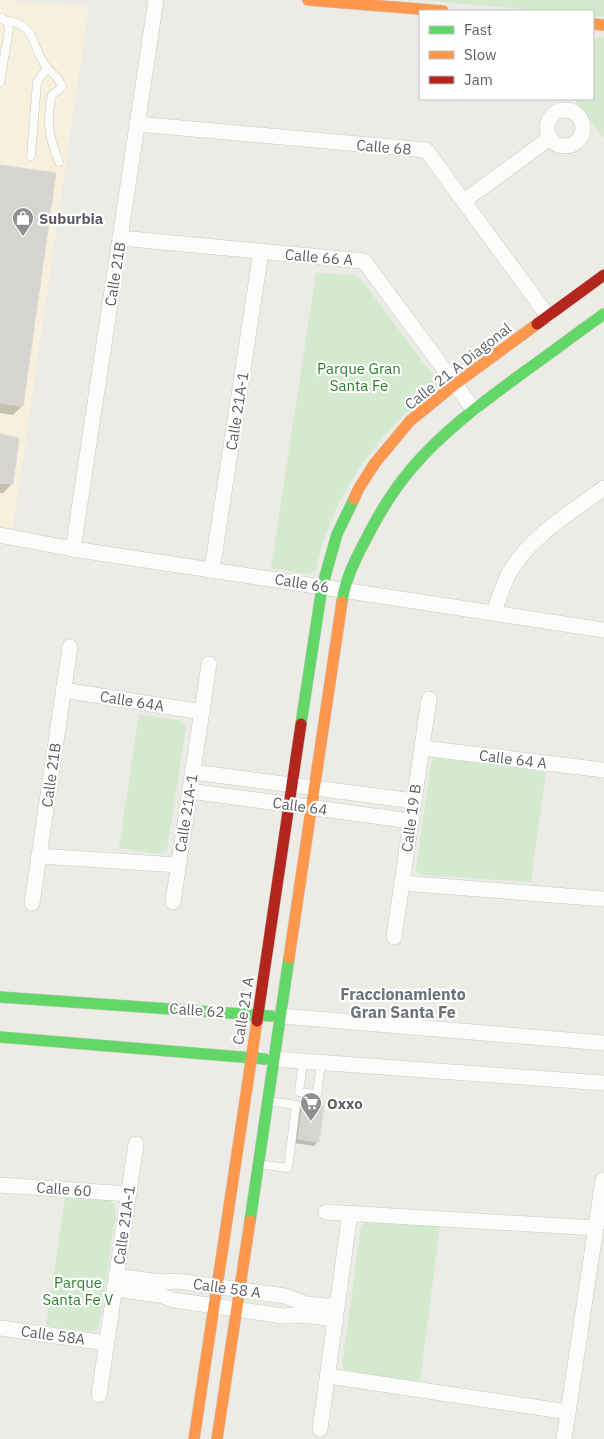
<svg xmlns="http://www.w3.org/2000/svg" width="604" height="1439" viewBox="0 0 604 1439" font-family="'IBM Plex Sans',sans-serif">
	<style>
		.commercial { fill: #f6f0dd }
		.green { fill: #d3eacf }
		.shadow { fill: #0003 }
		.building { fill: #d5d4d0; stroke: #dcd9d4 }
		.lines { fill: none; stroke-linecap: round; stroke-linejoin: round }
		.lane-casing { stroke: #c8c8c7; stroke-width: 9 }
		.street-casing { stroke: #c8c8c7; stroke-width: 16 }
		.fast-casing { stroke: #c8c9c7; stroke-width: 12 }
		.slow-casing { stroke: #c8c9c7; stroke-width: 12 }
		.jam-casing { stroke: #c8c9c7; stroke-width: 12 }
		.lane { stroke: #fcfcfb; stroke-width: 8 }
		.street { stroke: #fcfcfb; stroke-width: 15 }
		.fast { stroke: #63d668; stroke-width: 11 }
		.slow { stroke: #ff974d; stroke-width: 11 }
		.jam { stroke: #b3261e; stroke-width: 11 }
		.labels { text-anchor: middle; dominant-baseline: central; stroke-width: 4.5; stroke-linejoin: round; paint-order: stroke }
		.street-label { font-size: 15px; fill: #5b5f65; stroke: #fff }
		.poi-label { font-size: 15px; font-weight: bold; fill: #5b5f65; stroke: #fff; text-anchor: start }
		.park-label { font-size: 15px; fill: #2c822d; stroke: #fff }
		.neighbourhood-label { font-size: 16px; font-weight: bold; fill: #6c7277; stroke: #fff }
	</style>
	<rect width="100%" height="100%" fill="#ecebe5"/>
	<polygon class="commercial" points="0,0 89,7 13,528 0,526"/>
	<g class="green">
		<polygon points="420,0 604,0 604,17 593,16 593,11 543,11"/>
		<polygon points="598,37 604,37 604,139 574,99 593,99 593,41"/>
		<path d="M316,273L353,275L360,278L440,385C379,429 331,496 316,570L307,574L271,568Z"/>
		<polygon points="139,714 178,720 183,723 186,728 167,849 161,853 155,854 119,848"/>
		<polygon points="439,757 546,772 531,882 424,875 416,872 416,869 431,763 433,760"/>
		<path d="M65,1198L108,1200C113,1203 115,1205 116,1211L100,1323L96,1330L91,1332L46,1326Z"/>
		<polygon points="365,1221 440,1224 420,1383 348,1371 343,1368 342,1365 361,1227"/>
	</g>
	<g class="shadow">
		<polygon points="0,166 22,406 13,415 0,413"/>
		<polygon points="0,436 12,484 3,493 0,493"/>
		<polygon points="303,1104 318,1141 314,1146 294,1143 299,1109"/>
	</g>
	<g class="building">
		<polygon points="0,165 56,173 23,406 0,403"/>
		<polygon points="0,434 19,438 13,484 0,483"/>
		<polygon points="303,1103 324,1106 319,1142 298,1139"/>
	</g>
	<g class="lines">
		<g class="lane-casing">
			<g id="lane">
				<path d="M4,20C39,25 29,44 46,66C52,76 58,74 62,87L52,95C46,121 49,138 59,162"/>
				<polyline points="0,82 9,29 8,23 2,18"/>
				<polyline points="31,156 37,82 47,68"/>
				<polyline points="303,1062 299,1092 317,1094 321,1063"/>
				<polyline points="258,1164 288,1168 296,1105 268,1101"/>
			</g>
		</g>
		<g class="street-casing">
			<g id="street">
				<circle cx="565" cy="128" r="18"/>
				<polyline points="137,124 426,150 548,316"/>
				<polyline points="464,201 550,138"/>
				<polyline points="120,238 364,261 474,410"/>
				<polyline points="0,535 73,549 604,630"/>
				<polyline points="73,549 156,0"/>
				<polyline points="212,570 261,252"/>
				<path d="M494,613C499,598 503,583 511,570C532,535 572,512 604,488"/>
				<polyline points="63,690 202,712"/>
				<polyline points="422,748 604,770"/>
				<polyline points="193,772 414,801"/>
				<polyline points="190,791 411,821"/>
				<polyline points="39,856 178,865"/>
				<polyline points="402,883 604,899"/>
				<polyline points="173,902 209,664"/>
				<polyline points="32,903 70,647"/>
				<polyline points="394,937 429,699"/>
				<polyline points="281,1016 604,1043"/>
				<polyline points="274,1059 604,1083"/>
				<polyline points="0,1185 128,1194"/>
				<polyline points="326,1212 596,1228"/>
				<polyline points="116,1276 161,1282 177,1281 285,1296 306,1304 337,1307"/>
				<polyline points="114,1289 159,1295 174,1300 283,1316 302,1315 336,1319"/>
				<polyline points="0,1328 106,1343"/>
				<polyline points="328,1376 568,1412"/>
				<polyline points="99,1395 136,1144"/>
				<polyline points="320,1429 350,1213"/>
				<polyline points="564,1439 603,1180"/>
			</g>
		</g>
		<g class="fast-casing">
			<g id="fast">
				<path d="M342,602C345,580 355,560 365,541C378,515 393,490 412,468C444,430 485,401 524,372C551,353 577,333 604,314"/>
				<polyline points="301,724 322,587 337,534 354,499"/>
				<polyline points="0,997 271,1016"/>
				<polyline points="0,1037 265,1059"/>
				<polyline points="250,1221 289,958"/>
			</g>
		</g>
		<g class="slow-casing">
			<g id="slow">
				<polyline points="308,0 443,11"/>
				<polyline points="593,24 604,25"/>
				<polyline points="354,499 359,488 375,463 410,421 454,385 537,324"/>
				<polyline points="289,958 342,602"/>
				<polyline points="194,1439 257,1021"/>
				<polyline points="217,1439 250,1221"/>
			</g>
		</g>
		<g class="jam-casing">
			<g id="jam">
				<polyline points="537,324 604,275"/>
				<polyline points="257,1021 301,724"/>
			</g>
		</g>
		<use href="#lane" class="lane"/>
		<use href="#street" class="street"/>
		<use href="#fast" class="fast"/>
		<use href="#slow" class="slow"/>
		<use href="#jam" class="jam"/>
	</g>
	<defs>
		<g id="shop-pin" transform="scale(1.125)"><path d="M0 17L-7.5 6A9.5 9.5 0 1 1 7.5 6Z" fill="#8e9092" stroke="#fff"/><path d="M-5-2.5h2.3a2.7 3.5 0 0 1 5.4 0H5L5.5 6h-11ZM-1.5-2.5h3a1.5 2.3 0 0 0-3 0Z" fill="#fff"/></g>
		<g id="supermarket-pin" transform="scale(1.125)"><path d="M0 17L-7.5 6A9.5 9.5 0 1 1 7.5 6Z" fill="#8e9092" stroke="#fff"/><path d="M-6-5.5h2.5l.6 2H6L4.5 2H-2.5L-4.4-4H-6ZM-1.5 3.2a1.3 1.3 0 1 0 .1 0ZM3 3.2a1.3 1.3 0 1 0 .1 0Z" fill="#fff"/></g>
	</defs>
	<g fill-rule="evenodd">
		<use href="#shop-pin" x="23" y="218"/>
		<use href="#supermarket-pin" x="311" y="1103"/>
	</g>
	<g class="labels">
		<g class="street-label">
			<text transform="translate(384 147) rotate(5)">Calle 68</text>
			<text transform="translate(319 257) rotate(5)">Calle 66 A</text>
			<text transform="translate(115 274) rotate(-81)">Calle 21B</text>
			<text transform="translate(458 366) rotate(-38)">Calle 21 A Diagonal</text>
			<text transform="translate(237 411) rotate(-81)">Calle 21A-1</text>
			<text transform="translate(302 583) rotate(9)">Calle 66</text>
			<text transform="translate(132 701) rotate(9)">Calle 64A</text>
			<text transform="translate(513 759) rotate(7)">Calle 64 A</text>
			<text transform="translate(51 775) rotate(-82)">Calle 21B</text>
			<text transform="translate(300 806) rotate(8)">Calle 64</text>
			<text transform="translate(186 813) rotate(-81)">Calle 21A-1</text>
			<text transform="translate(411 818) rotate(-82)">Calle 19 B</text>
			<text transform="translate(197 1010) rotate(4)">Calle 62</text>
			<text transform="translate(243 1011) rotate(-81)">Calle 21 A</text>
			<text transform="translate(64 1189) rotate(4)">Calle 60</text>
			<text transform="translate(124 1225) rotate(-82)">Calle 21A-1</text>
			<text transform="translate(227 1288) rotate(8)">Calle 58 A</text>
			<text transform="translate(53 1335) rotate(8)">Calle 58A</text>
		</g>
		<g class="poi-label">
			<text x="39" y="218">Suburbia</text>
			<text x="327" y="1103">Oxxo</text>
		</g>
		<g class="park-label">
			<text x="359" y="368">Parque Gran<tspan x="359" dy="17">Santa Fe</tspan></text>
			<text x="78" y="1282">Parque<tspan x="78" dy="17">Santa Fe V</tspan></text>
		</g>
		<g class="neighbourhood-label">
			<text x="403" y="994">Fraccionamiento<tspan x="403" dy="18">Gran Santa Fe</tspan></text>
		</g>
	</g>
	<rect x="419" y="10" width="175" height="90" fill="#ffffff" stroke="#bdbfc1"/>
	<rect x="429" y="26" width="25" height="8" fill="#63d668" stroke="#bdbfc1"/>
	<text x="464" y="35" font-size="15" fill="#5b5f65">Fast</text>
	<rect x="429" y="51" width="25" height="8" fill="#ff974d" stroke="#bdbfc1"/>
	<text x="464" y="60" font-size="15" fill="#5b5f65">Slow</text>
	<rect x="429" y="76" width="25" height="8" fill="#b3261e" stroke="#bdbfc1"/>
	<text x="464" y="85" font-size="15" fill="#5b5f65">Jam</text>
</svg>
